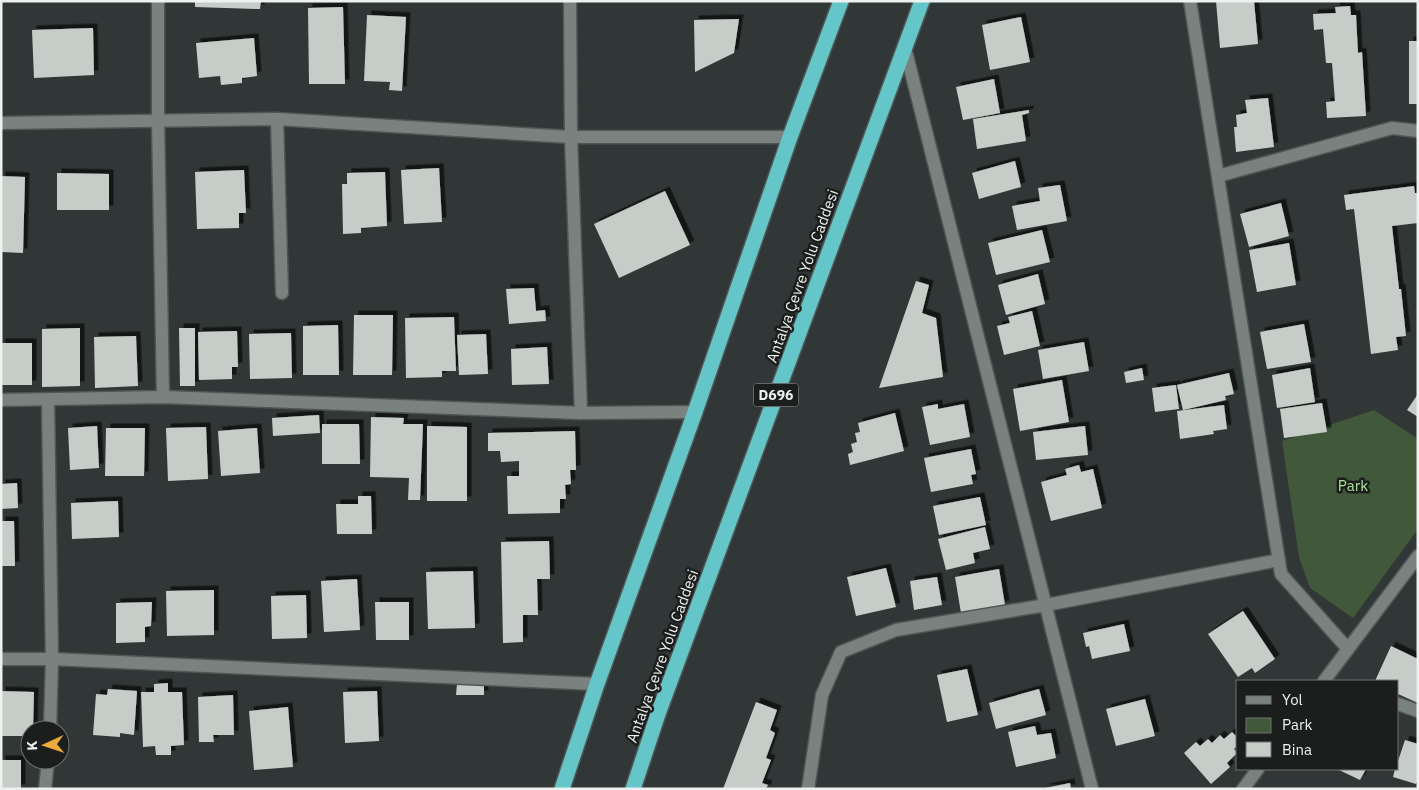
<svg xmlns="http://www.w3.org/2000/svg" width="1419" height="790" viewBox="0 0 1419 790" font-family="'IBM Plex Sans',sans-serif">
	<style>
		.green { fill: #41583a }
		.building { fill: #c6cdc8; filter: url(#shadow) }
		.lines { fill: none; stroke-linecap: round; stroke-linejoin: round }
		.street-casing { stroke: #505654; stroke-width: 15 }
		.highway-casing { stroke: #505654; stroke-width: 18 }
		.street { stroke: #7a8280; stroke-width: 12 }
		.highway { stroke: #65c6ca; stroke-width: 15 }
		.labels { text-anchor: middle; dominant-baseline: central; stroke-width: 5; stroke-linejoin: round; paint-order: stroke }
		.shield { fill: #1b1e1d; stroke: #aeb2b1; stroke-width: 1 }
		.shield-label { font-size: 14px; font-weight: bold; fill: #edf1f0 }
		.street-label { font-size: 15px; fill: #edf1f0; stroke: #1b1e1d }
		.park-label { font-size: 15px; fill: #abe498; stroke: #1b1e1d }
	</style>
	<defs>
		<filter id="shadow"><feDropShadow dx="4.5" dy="-4.5" stdDeviation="0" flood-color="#0009"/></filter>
	</defs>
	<rect width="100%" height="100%" fill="#313736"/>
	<polygon class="green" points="1374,410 1418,439 1418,529 1353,618 1310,588 1299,557 1282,441"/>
	<g class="building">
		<polygon points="195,1 261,1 260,9 195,7"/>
		<polygon points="1216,1 1254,1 1258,44 1220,48"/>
		<polygon points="1350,6 1351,15 1356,15 1358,53 1362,52 1366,116 1327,118 1326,102 1335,101 1332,63 1326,63 1323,29 1314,30 1313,14 1336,13 1335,7"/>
		<polygon points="343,7 345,84 309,84 308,8"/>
		<polygon points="367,15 406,17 402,91 389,90 390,82 364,81"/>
		<polygon points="1021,17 1030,62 990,70 982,25"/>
		<polygon points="739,19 734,53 695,72 694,20"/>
		<polygon points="93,28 94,75 34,78 32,30"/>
		<polygon points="254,38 257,76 242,78 242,83 221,85 220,76 199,78 196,43"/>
		<rect x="1409" y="41" width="9" height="63"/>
		<polygon points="994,79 1000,113 963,120 956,87"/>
		<polygon points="1268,98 1274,147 1236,152 1234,127 1237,127 1236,115 1247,113 1245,100"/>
		<polygon points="1029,110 1029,113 1022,115 1026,141 977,149 973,119"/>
		<polygon points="1015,161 1021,187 979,199 972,173"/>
		<polygon points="439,168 442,222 404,224 401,170"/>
		<polygon points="244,170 246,213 239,213 239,228 197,229 195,172"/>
		<polygon points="385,172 387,226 361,228 361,233 343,234 342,184 347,184 347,173"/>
		<polygon points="57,173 109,174 109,210 57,210"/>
		<polygon points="1,176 25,177 23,253 1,252"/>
		<polygon points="1060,185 1067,221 1017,230 1012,206 1040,201 1038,188"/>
		<polygon points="1414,186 1415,193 1418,193 1418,223 1392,226 1399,289 1401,289 1406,336 1396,337 1398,350 1371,354 1354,209 1346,210 1344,195"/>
		<polygon points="665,191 690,245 619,278 594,224"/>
		<polygon points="1281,203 1289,236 1249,247 1240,214"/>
		<polygon points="1042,230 1050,262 996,275 988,243"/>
		<polygon points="1289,243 1296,285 1257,292 1249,250"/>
		<polygon points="1038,274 1045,304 1006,315 998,285"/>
		<polygon points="916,281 929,285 922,313 936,318 943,377 879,388"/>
		<polygon points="534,288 536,311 545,310 546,321 509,324 506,289"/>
		<polygon points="1032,311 1040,346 1004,355 997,326 1010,323 1008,317"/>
		<polygon points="354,315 393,315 392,375 353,375"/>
		<polygon points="454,317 456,371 442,371 442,377 406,378 405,318"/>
		<polygon points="1304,324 1311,362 1267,369 1260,332"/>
		<polygon points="338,325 339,375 303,375 303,326"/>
		<polygon points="80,328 80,386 42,387 42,329"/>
		<polygon points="179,328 195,328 195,386 180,386"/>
		<polygon points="237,331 238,367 232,367 232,379 199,380 198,332"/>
		<polygon points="291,333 292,378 250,379 249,334"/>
		<polygon points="486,334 488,374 459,375 457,335"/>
		<polygon points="136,336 138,386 95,388 94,337"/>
		<polygon points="1084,342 1089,371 1043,379 1038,350"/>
		<rect x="1" y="343" width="31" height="42"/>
		<polygon points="547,347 549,384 512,385 511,349"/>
		<polygon points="1142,368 1144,380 1126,383 1124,372"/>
		<polygon points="1310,368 1315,402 1277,408 1272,375"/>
		<polygon points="1229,373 1234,394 1225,396 1226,400 1183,410 1177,385"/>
		<polygon points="1062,380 1069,422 1020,431 1013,389"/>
		<polygon points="1176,385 1179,409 1155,412 1152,388"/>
		<polygon points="1418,394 1418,417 1407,410"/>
		<polygon points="1322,403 1327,432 1284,438 1280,409"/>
		<polygon points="938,404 938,409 964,404 970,437 930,445 922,407"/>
		<polygon points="1224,405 1227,429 1213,431 1214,434 1180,439 1177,411"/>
		<polygon points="895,413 904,451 850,465 848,454 853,452 851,444 857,442 855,433 860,432 858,423"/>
		<polygon points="319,415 320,433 273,436 272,418"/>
		<polygon points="371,417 404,418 403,424 423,424 420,500 408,500 409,478 370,477"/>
		<polygon points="322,424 359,424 360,464 322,464"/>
		<polygon points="97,426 99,468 70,470 68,428"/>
		<polygon points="427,426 467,427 467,501 427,501"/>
		<polygon points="1085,426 1088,455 1036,460 1033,432"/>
		<polygon points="206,427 208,479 168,481 166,428"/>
		<polygon points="106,428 145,428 144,476 105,476"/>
		<polygon points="257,428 260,473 221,476 218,431"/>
		<polygon points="575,431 576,470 570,470 571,484 565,485 566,499 560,499 560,513 508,514 507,476 519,476 519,461 501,462 500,451 488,451 488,433"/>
		<polygon points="971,449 976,474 971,475 973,484 931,492 924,458"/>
		<polygon points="1079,465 1081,472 1093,469 1102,508 1051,521 1041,482 1067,475 1065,469"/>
		<polygon points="17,483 18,508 1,509 1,484"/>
		<polygon points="358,496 371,496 372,534 337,534 336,504 358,504"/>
		<polygon points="980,497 986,525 939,535 933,506"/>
		<polygon points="118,501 119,537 72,539 71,503"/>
		<polygon points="1,521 14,521 15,566 1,566"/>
		<polygon points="985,527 990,549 973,553 975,563 946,570 938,539"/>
		<polygon points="549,541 550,579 537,579 538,615 523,615 523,642 503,643 501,542"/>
		<polygon points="886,568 896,607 856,616 847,577"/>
		<polygon points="999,569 1005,605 961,613 955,577"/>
		<polygon points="473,571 475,628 428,629 426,572"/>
		<polygon points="937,577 942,605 914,610 910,581"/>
		<polygon points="357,579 360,630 324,632 321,581"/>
		<polygon points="214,590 214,635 167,636 166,591"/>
		<polygon points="306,595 307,638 272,639 271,596"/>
		<polygon points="152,602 151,626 145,627 145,642 116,643 116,603"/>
		<polygon points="375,602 409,602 409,640 376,640"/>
		<polygon points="1243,611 1275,659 1255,673 1252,668 1238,677 1208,634"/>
		<polygon points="1124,624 1130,651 1092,659 1089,646 1086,647 1083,633"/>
		<polygon points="1391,646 1418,659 1418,703 1398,694 1398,681 1375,681"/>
		<polygon points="967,669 978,715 947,722 937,675"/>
		<polygon points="168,683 168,692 182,692 184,745 171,746 171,755 156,755 155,746 143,747 141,692 154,692 154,684"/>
		<polygon points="457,684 484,684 484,695 456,695"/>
		<polygon points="108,689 137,691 134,735 120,733 120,737 93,735 96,694 107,695"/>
		<polygon points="1039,689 1046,715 996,729 989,703"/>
		<polygon points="1,691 34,692 33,730 30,730 30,736 1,736"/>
		<polygon points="377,691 379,741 345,743 343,692"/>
		<polygon points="233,695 234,735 213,735 214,742 199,742 198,697"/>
		<polygon points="1145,699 1155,736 1116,746 1106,709"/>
		<polygon points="756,702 777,710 770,730 775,733 766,758 771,760 762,783 768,785 766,789 723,789"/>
		<polygon points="288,707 293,767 254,770 249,711"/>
		<polygon points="1035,726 1037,735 1051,733 1056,758 1016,767 1008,732"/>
		<polygon points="1232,732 1238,738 1238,745 1234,749 1237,753 1227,763 1230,767 1211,784 1184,753 1196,742 1200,746 1208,739 1212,743 1220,735 1224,739"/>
		<polygon points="1405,740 1418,744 1418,780 1416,784 1393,777 1395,769 1398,769 1398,761"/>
		<rect x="1" y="760" width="20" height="29"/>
		<polygon points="1337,769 1366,769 1360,780"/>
		<polygon points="1070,783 1071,789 1045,789 1045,788"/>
	</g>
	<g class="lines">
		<g class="street-casing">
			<g id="street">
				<polyline points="158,1 158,120 163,397"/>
				<polyline points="570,1 571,137 581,413"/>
				<polyline points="1190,1 1281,574 1348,649"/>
				<polyline points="905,48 1092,789"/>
				<polyline points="277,119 282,293"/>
				<polyline points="1,123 277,119 571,137 790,137"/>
				<polyline points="1218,176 1392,128 1418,131"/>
				<polyline points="1,400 163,397 581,413 695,412"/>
				<polyline points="48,400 52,659 50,730"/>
				<polyline points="1,659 52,659 597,684"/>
				<polyline points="1324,681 1418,556"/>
				<polyline points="1398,704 1418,711"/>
				<polyline points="45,789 48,760"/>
				<polyline points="808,789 822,695 841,652 896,630 1046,605 1279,560"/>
				<polyline points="1243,789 1258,769"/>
			</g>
		</g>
		<g class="highway-casing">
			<g id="highway">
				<polyline points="562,789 597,684 695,412 790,137 841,1"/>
				<polyline points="633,789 658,714 922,1"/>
			</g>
		</g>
		<use href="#street" class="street"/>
		<use href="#highway" class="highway"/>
	</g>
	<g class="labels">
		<rect class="shield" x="753.5" y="383.5" width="45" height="23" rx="4"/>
		<g class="shield-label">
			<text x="776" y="395">D696</text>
		</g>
		<g class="street-label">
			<text transform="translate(802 276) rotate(-70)">Antalya Çevre Yolu Caddesi</text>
			<text transform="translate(662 656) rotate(-70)">Antalya Çevre Yolu Caddesi</text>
		</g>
		<g class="park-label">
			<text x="1353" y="485">Park</text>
		</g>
	</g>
	<rect width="1419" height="790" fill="none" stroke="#edf1f0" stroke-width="5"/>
	<rect x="1236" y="680" width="162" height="90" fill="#1b1e1d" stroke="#6f7271"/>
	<rect x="1246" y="696" width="25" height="8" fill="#7a8280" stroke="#6f7271"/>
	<text x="1282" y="705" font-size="15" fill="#edf1f0">Yol</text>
	<rect x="1246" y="718" width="25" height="15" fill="#41583a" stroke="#6f7271"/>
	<text x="1282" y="730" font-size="15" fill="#edf1f0">Park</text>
	<rect x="1246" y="742" width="25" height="15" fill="#c6cdc8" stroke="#6f7271"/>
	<text x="1282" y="755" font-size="15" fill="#edf1f0">Bina</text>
	<g transform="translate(45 745) rotate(267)"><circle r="24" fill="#1b1e1d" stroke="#6f7271"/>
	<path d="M0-4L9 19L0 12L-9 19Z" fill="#ebaa39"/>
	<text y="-8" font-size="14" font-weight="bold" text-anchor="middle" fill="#edf1f0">K</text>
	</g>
</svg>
